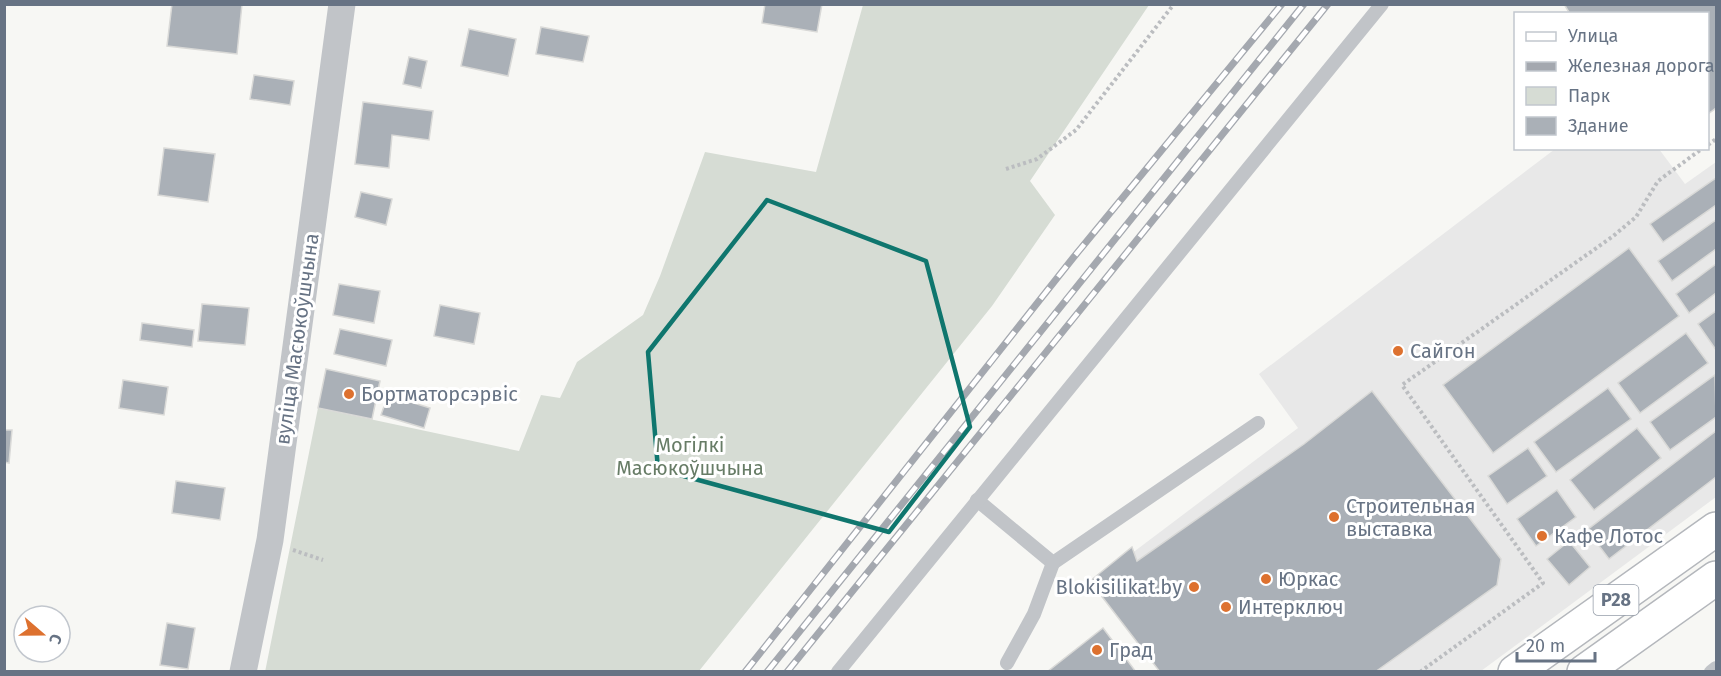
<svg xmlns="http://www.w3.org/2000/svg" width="1721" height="676" viewBox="0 0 1721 676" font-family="'Fira Sans',sans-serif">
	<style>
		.built { fill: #e8e8e8 }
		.green { fill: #d6dcd4 }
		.building { fill: #aab0b7; stroke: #d9d9d7; stroke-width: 1.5 }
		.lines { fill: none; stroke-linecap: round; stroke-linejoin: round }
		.primary-casing { stroke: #b4b7bc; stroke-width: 36 }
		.path { stroke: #bbbdc0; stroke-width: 4; stroke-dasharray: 3 3; stroke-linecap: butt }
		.service { stroke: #c1c4c8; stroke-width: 14 }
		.minor { stroke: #c1c4c8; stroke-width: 27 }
		.primary { stroke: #fff; stroke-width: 33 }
		.rail-casing { stroke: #a4a8af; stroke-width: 7 }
		.rail { stroke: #fff; stroke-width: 4.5; stroke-dasharray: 14; stroke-linecap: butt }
		.marked { fill: none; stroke: #0f766e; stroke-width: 4.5; stroke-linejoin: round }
		.poi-dot { fill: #dd712f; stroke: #fff; stroke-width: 2 }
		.labels { text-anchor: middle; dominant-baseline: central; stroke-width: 6; stroke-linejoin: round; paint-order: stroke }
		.shield { fill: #fff; stroke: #959da9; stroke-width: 1.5 }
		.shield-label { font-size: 18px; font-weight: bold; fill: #677384 }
		.street-label { font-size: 20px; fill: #677384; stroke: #fff }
		.poi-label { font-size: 20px; fill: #677384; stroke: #fff; text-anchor: start }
		.park-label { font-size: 20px; fill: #677c66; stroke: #fff }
	</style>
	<rect width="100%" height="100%" fill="#f7f7f4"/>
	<polygon class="built" points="1555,149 1659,149 1685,184 1716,162 1716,497 1481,671 1201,671 1119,563 1298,428 1259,374"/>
	<polygon class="green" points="863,5 1149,5 1030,181 1055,215 992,306 699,671 265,672 318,408 519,451 541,395 560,398 577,362 643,315 660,276 705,152 816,172"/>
	<g class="building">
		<polygon points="172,4 242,4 237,54 167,46"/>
		<polygon points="765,4 822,4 817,32 762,23"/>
		<polygon points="1564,4 1716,4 1716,108 1708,114 1708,14 1570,14"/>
		<polygon points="541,27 589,36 583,62 536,54"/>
		<polygon points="469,29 516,39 508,76 461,66"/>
		<polygon points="409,57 427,61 421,88 403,84"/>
		<polygon points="254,75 294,81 290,105 250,99"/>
		<polygon points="363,102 433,111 429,140 392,135 389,168 355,164"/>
		<polygon points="164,148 215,154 208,202 158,195"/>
		<polygon points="1716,178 1716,205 1663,242 1650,224"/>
		<polygon points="361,192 392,199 386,225 355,217"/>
		<polygon points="1716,220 1716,249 1672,281 1658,261"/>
		<polygon points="1629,248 1679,316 1493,453 1443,385"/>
		<polygon points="1716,264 1716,293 1689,313 1676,294"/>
		<polygon points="339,284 380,291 374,323 333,315"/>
		<polygon points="202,304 249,308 245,345 198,341"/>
		<polygon points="440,305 480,313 474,344 434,336"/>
		<polygon points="1716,311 1716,350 1698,324"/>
		<polygon points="142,323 194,330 192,347 140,340"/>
		<polygon points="340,329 392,340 386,366 334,354"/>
		<polygon points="1686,333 1708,363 1640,413 1618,383"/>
		<polygon points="326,369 380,381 372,419 318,408"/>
		<polygon points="1715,375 1716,417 1670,450 1650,422"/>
		<polygon points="123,380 168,387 164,415 119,408"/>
		<polygon points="1608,388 1631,419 1556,472 1534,442"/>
		<polygon points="1372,391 1501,559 1497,585 1375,672 1160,672 1090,581 1132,547 1137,561 1304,444"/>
		<polygon points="388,395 430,408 424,428 381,415"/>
		<polygon points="1637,428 1661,458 1594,510 1570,480"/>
		<polygon points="4,430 12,430 9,463 4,462"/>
		<polygon points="1716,431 1716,477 1609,559 1587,530"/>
		<polygon points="1528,448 1547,476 1507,504 1488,476"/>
		<polygon points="176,481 225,488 220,520 172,513"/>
		<polygon points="1557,490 1576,517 1536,546 1517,519"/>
		<polygon points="1569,541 1590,567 1569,585 1547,559"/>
		<polygon points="167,623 195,628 188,669 160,665"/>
		<polygon points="1103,628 1136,672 1047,672"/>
	</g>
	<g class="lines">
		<g class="primary-casing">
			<g id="primary">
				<polyline points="1515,672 1716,529"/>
				<polyline points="1584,672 1716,578"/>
			</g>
		</g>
		<g class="path">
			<polyline points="1708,145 1716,139"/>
			<polyline points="1006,169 1037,159 1076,130 1174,4"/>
			<polyline points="293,550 323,560"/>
			<polyline points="1420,672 1543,583 1402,385 1612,237 1636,217 1658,181 1703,148"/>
		</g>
		<g class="service">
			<polyline points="977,500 1053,563 1258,423"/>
			<polyline points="1007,663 1034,614 1053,563"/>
			<polyline points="838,672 1382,4"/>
			<polyline points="1711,672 1716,668"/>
		</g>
		<polyline class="minor" points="243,672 270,540 342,4"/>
		<use href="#primary" class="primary"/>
		<g class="rail-casing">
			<g id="rail">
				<polyline points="745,672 1073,258 1282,4"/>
				<polyline points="767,672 1304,4"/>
				<polyline points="787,672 1328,4"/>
			</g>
		</g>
		<use href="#rail" class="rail"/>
	</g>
	<path class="marked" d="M767,200L926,261L970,427L889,532L658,469L648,352Z"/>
	<g class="poi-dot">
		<circle cx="1398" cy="351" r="6"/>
		<circle cx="349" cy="394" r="6"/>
		<circle cx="1334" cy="517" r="6"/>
		<circle cx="1542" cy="536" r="6"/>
		<circle cx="1266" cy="579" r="6"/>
		<circle cx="1194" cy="587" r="6"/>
		<circle cx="1226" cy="607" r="6"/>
		<circle cx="1097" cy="650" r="6"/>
	</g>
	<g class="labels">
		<rect class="shield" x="1593.5" y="585" width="45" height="30" rx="4.5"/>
		<g class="shield-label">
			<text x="1616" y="600">Р28</text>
		</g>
		<g class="street-label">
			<text transform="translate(297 339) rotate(-82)">вуліца Масюкоўшчына</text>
		</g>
		<g class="poi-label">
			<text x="1410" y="351">Сайгон</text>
			<text x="361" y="394">Бортматорсэрвіс</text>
			<text x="1346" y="506">Строительная<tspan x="1346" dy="23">выставка</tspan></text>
			<text x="1554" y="536">Кафе Лотос</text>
			<text x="1278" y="579">Юркас</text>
			<text x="1182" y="587" text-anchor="end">Blokisilikat.by</text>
			<text x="1238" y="607">Интерключ</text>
			<text x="1109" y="650">Град</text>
		</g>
		<g class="park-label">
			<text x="690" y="445">Могілкі<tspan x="690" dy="23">Масюкоўшчына</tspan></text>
		</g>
	</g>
	<rect width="1721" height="676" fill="none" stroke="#677384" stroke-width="12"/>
	<rect x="1514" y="12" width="195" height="138" fill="#ffffff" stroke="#c2c7ce" stroke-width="1.5"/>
	<rect x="1526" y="32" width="30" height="9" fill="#ffffff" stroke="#c2c7ce" stroke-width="1.5"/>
	<text x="1568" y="42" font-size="18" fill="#677384">Улица</text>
	<rect x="1526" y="62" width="30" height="9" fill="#a4a8af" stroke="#c2c7ce" stroke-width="1.5"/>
	<text x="1568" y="72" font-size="18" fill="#677384">Железная дорога</text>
	<rect x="1526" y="87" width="30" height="18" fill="#d6dcd4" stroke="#c2c7ce" stroke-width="1.5"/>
	<text x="1568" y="102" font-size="18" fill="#677384">Парк</text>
	<rect x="1526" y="117" width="30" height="18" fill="#aab0b7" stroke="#c2c7ce" stroke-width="1.5"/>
	<text x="1568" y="132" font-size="18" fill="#677384">Здание</text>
	<g transform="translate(42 634) rotate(110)"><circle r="28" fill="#ffffff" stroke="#c2c7ce" stroke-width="1.5"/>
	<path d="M0-4.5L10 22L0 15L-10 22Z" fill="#dd712f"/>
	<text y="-9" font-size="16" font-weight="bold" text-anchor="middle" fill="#677384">С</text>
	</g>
	<path d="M1517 652v9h78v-9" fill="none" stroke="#677384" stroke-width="3"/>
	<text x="1526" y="652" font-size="18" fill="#677384" stroke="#ffffff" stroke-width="4.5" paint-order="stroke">20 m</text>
</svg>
